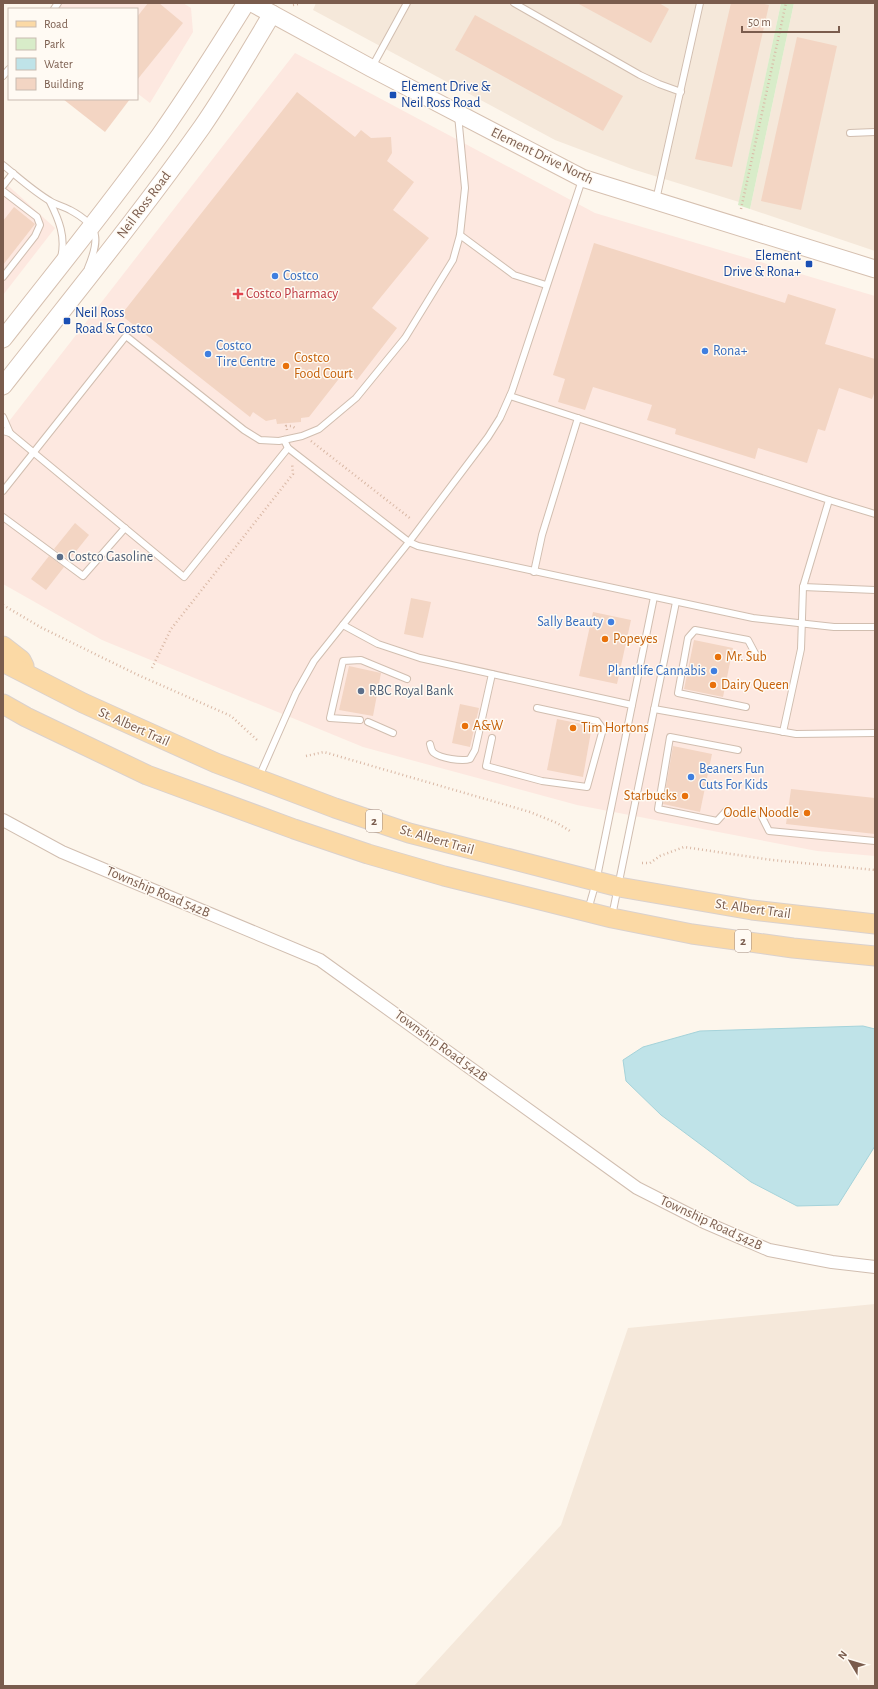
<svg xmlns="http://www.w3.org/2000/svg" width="878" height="1689" viewBox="0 0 878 1689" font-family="'Alegreya Sans',sans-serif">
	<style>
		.residential { fill: #f5e8da }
		.commercial { fill: #fde8e0 }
		.green { fill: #d8ecc9 }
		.water { fill: #bfe3e8; stroke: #a5d3da }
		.building { fill: #f3d5c3 }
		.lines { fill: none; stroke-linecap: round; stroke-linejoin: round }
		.lane-casing { stroke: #d1beb0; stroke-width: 8 }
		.street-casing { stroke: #d1beb0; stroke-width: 14 }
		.secondary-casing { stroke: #d6c0b0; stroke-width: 19 }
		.primary-casing { stroke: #dad1cd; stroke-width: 21 }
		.path { stroke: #d9b8a5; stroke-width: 2.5; stroke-dasharray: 1 3; stroke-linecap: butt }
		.lane { stroke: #fff; stroke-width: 6 }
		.street { stroke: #fff; stroke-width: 12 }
		.secondary { stroke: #fff; stroke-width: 17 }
		.primary { stroke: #fbd9a5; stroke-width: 19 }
		.transit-dot { fill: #1a4fb4; stroke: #fffaf3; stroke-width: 1.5 }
		.shop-dot { fill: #3f7fe0; stroke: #fffaf3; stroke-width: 1.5 }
		.health-dot { fill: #e0444e; stroke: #fffaf3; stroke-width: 1.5 }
		.food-dot { fill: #e8710a; stroke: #fffaf3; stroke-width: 1.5 }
		.service-dot { fill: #5c6f8a; stroke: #fffaf3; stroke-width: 1.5 }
		.labels { text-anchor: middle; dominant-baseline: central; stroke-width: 3; stroke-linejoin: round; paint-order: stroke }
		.shield { fill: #fffaf3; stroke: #a28b7f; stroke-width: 1 }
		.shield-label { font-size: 13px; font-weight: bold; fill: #7a5c4d }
		.transit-label { font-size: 14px; fill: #164399; stroke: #fffaf3; text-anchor: start }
		.street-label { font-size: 14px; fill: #7a5c4d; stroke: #fffaf3 }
		.shop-label { font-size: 14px; fill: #366cbe; stroke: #fffaf3; text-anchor: start }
		.health-label { font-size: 14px; fill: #be3a42; stroke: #fffaf3; text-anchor: start }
		.food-label { font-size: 14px; fill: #c56008; stroke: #fffaf3; text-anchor: start }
		.service-label { font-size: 14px; fill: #4e5e75; stroke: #fffaf3; text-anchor: start }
	</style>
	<rect width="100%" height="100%" fill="#fdf6ec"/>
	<g class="residential">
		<polygon points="316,3 781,3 739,202 632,169 555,140 313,10"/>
		<polygon points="794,3 875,3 875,251 750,209"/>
		<polygon points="875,1304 875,1686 414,1686 561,1525 628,1328"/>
	</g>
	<g class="commercial">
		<polygon points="54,3 183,3 191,8 193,32 150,103 137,93 137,9 50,9"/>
		<polygon points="295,53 595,213 875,296 875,856 817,851 577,805 363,747 102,640 3,584 3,429"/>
		<polygon points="3,181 55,228 3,295"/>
	</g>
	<polygon class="green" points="781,3 794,3 750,209 738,205"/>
	<polygon class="water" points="863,1026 875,1029 875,1146 838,1205 797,1206 751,1182 661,1115 626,1081 623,1060 643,1047 700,1031"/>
	<g class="building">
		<polygon points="148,3 159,3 183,23 137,80 137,17"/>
		<polygon points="577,3 659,3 669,9 651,43"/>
		<polygon points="731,3 759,3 769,5 732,167 695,159"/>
		<polygon points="475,15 623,96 603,131 455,50"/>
		<polygon points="797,37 837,46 801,210 761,201"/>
		<polygon points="297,92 355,137 361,130 371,138 391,137 392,153 387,161 414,182 393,210 429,238 372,308 397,328 357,380 345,371 309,417 301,418 301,422 277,424 276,419 266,421 253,412 250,417 121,315"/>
		<polygon points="63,99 130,99 105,132"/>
		<polygon points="14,207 35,224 3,265 3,221"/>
		<polygon points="594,243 785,303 788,294 836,309 825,344 875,359 875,391 872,399 839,388 825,431 818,429 807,463 758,448 755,459 675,434 676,429 647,420 652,405 593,387 585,410 558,402 565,379 553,375"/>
		<polygon points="75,523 89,535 69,560 54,549"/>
		<polygon points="49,556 64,567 46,590 31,579"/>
		<polygon points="411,598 431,602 423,638 404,634"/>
		<polygon points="593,612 631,620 617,684 579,676"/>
		<polygon points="694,640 733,648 723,697 684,689"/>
		<polygon points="349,666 381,673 373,716 339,710"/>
		<polygon points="460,704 479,708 470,747 452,743"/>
		<polygon points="557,719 592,726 583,777 547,770"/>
		<polygon points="673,746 712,754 700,812 663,804"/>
		<polygon points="791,789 875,798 875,834 786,824"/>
	</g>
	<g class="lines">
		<g class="lane-casing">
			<g id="lane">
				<polyline points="514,3 640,75 659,84 681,92"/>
				<polyline points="54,9 58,3"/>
				<polyline points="372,67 407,3"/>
				<polyline points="3,76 9,69"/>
				<polyline points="850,133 875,132"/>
				<path d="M3,165C18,177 33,191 50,201C56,205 63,206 70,210C100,226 100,239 88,268"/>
				<polyline points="3,186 13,173"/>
				<polyline points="3,191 37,217 40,225 35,236 3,277"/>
				<polyline points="656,200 700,3"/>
				<path d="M50,202C59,220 66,237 61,258"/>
				<polyline points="460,235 514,275 546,285"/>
				<polyline points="510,396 829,500 803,587 801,649 783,732"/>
				<polyline points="3,417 10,433"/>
				<polyline points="3,431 10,433 184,577 288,448"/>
				<polyline points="284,440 288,448 409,542 418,546 753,618 834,627 875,627"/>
				<polyline points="3,491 126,336 244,430 260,440 279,441 302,436 319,429 356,398 405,338 453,260 460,235 465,188 458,115"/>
				<polyline points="829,500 875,514"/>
				<polyline points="3,517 83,576 125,528"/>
				<polyline points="534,572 542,535 578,418"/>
				<polyline points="803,587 875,590"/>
				<polyline points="343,625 378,644 420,658 632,705"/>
				<polyline points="746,707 678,693 688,638 695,630 748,640 757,657"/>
				<polyline points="654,709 796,734 875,733"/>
				<polyline points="360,720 330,718 343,661 361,660 407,679"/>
				<polyline points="368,722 393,733"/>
				<polyline points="492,738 486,766 542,781 587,787 603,729 597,721 537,708"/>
				<path d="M430,744C431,747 431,751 434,753C440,758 462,762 470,759L475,750L492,674"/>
				<polyline points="259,777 296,693 314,661 409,542 488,437 500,418 512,391 582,180"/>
				<polyline points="727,810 717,821 658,809 670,737 738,750"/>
				<polyline points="762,817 769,831 875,841"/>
				<polyline points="588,910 596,882 654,597"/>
				<polyline points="612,916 676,602"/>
			</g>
		</g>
		<g class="street-casing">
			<polyline id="street" points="3,820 62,852 320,960 637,1188 704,1222 769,1250 832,1262 875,1267"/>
		</g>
		<g class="secondary-casing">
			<g id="secondary">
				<polyline points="252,3 371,68 582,178 875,269"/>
				<path d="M3,339C56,271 110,205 160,135C190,92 218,48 246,3"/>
				<path d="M3,386C70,300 139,216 202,127C227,91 249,52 272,14"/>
			</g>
		</g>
		<g class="primary-casing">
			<g id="primary">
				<polyline points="3,646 21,660 24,666"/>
				<polyline points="3,662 83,703 216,763 335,808 409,833 619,887 752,910 875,924"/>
				<polyline points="3,704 26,717 147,775 294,829 368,854 444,876 612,918 692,934 793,948 875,956"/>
			</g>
		</g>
		<g class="path">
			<polyline points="293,5 298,4 299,3"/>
			<polyline points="741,209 786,3"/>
			<polyline points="287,430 286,426 292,426 295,428"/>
			<polyline points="311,441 411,519"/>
			<polyline points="3,605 42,628 138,675 231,716 257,740"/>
			<polyline points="152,668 171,629 293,474 292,463"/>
			<polyline points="306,756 324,752 530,812 557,823 570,831"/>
			<polyline points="642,863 650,863 660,856 684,847 772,860 875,870"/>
		</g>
		<use href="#lane" class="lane"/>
		<use href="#street" class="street"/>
		<use href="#secondary" class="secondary"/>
		<use href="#primary" class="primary"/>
	</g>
	<g class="transit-dot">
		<rect x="389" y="91" width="8" height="8" rx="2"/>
		<rect x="805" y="260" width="8" height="8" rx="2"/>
		<rect x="63" y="317" width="8" height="8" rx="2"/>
	</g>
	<g class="shop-dot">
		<circle cx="275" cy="276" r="4"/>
		<circle cx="705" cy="351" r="4"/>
		<circle cx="208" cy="354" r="4"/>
		<circle cx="611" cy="622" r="4"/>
		<circle cx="714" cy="671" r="4"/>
		<circle cx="691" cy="777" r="4"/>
	</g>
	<path class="health-dot" d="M236 288h4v4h4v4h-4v4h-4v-4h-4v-4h4z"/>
	<g class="food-dot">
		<circle cx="286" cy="366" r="4"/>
		<circle cx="605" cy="639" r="4"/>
		<circle cx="718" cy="657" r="4"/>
		<circle cx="713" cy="685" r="4"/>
		<circle cx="465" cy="726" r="4"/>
		<circle cx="573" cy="728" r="4"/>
		<circle cx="685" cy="796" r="4"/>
		<circle cx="807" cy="813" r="4"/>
	</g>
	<g class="service-dot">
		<circle cx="60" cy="557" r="4"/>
		<circle cx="361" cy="691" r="4"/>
	</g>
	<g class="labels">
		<g class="shield">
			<rect x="366" y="810" width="16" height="22" rx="3"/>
			<rect x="735" y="930" width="16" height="22" rx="3"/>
		</g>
		<g class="shield-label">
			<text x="374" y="821">2</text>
			<text x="743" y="941">2</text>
		</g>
		<g class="transit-label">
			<text x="401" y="87">Element Drive &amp;<tspan x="401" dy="16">Neil Ross Road</tspan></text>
			<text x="801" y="256" text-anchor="end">Element<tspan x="801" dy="16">Drive &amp; Rona+</tspan></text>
			<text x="75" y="313">Neil Ross<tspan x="75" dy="16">Road &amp; Costco</tspan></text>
		</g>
		<g class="street-label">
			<text transform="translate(542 156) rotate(26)">Element Drive North</text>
			<text transform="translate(144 205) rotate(-53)">Neil Ross Road</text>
			<text transform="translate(134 727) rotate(24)">St. Albert Trail</text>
			<text transform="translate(437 840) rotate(16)">St. Albert Trail</text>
			<text transform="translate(158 892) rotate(23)">Township Road 542B</text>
			<text transform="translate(753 909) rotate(8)">St. Albert Trail</text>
			<text transform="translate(441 1046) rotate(36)">Township Road 542B</text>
			<text transform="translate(711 1223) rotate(25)">Township Road 542B</text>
		</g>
		<g class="shop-label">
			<text x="283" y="276">Costco</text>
			<text x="216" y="346">Costco<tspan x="216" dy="16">Tire Centre</tspan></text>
			<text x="713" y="351">Rona+</text>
			<text x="603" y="622" text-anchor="end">Sally Beauty</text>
			<text x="706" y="671" text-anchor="end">Plantlife Cannabis</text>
			<text x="699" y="769">Beaners Fun<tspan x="699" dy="16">Cuts For Kids</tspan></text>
		</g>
		<g class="health-label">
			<text x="246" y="294">Costco Pharmacy</text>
		</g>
		<g class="food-label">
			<text x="294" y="358">Costco<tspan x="294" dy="16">Food Court</tspan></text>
			<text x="613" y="639">Popeyes</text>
			<text x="726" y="657">Mr. Sub</text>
			<text x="721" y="685">Dairy Queen</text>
			<text x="473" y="726">A&amp;W</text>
			<text x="581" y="728">Tim Hortons</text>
			<text x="677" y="796" text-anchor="end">Starbucks</text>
			<text x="799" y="813" text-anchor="end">Oodle Noodle</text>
		</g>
		<g class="service-label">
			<text x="68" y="557">Costco Gasoline</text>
			<text x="369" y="691">RBC Royal Bank</text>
		</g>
	</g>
	<rect width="878" height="1689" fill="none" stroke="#7a5c4d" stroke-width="8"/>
	<rect x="8" y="8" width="130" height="92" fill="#fffaf3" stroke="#cabbb1"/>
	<rect x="16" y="21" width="20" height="6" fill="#fbd9a5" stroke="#cabbb1"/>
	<text x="44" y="28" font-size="12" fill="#7a5c4d">Road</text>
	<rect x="16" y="38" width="20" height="12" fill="#d8ecc9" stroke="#cabbb1"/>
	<text x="44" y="48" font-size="12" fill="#7a5c4d">Park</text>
	<rect x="16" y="58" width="20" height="12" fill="#bfe3e8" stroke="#cabbb1"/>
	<text x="44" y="68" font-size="12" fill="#7a5c4d">Water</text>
	<rect x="16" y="78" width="20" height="12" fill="#f3d5c3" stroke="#cabbb1"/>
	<text x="44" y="88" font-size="12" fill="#7a5c4d">Building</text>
	<g transform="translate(850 1661) rotate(308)" stroke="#fffaf3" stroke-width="3" paint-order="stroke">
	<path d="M0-3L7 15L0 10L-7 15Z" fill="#7a5c4d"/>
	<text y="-6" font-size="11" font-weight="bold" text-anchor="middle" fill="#7a5c4d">N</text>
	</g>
	<path d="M742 26v6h97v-6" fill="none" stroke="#7a5c4d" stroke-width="2"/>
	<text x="748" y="26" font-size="12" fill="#7a5c4d" stroke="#fffaf3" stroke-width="3" paint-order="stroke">50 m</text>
</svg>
